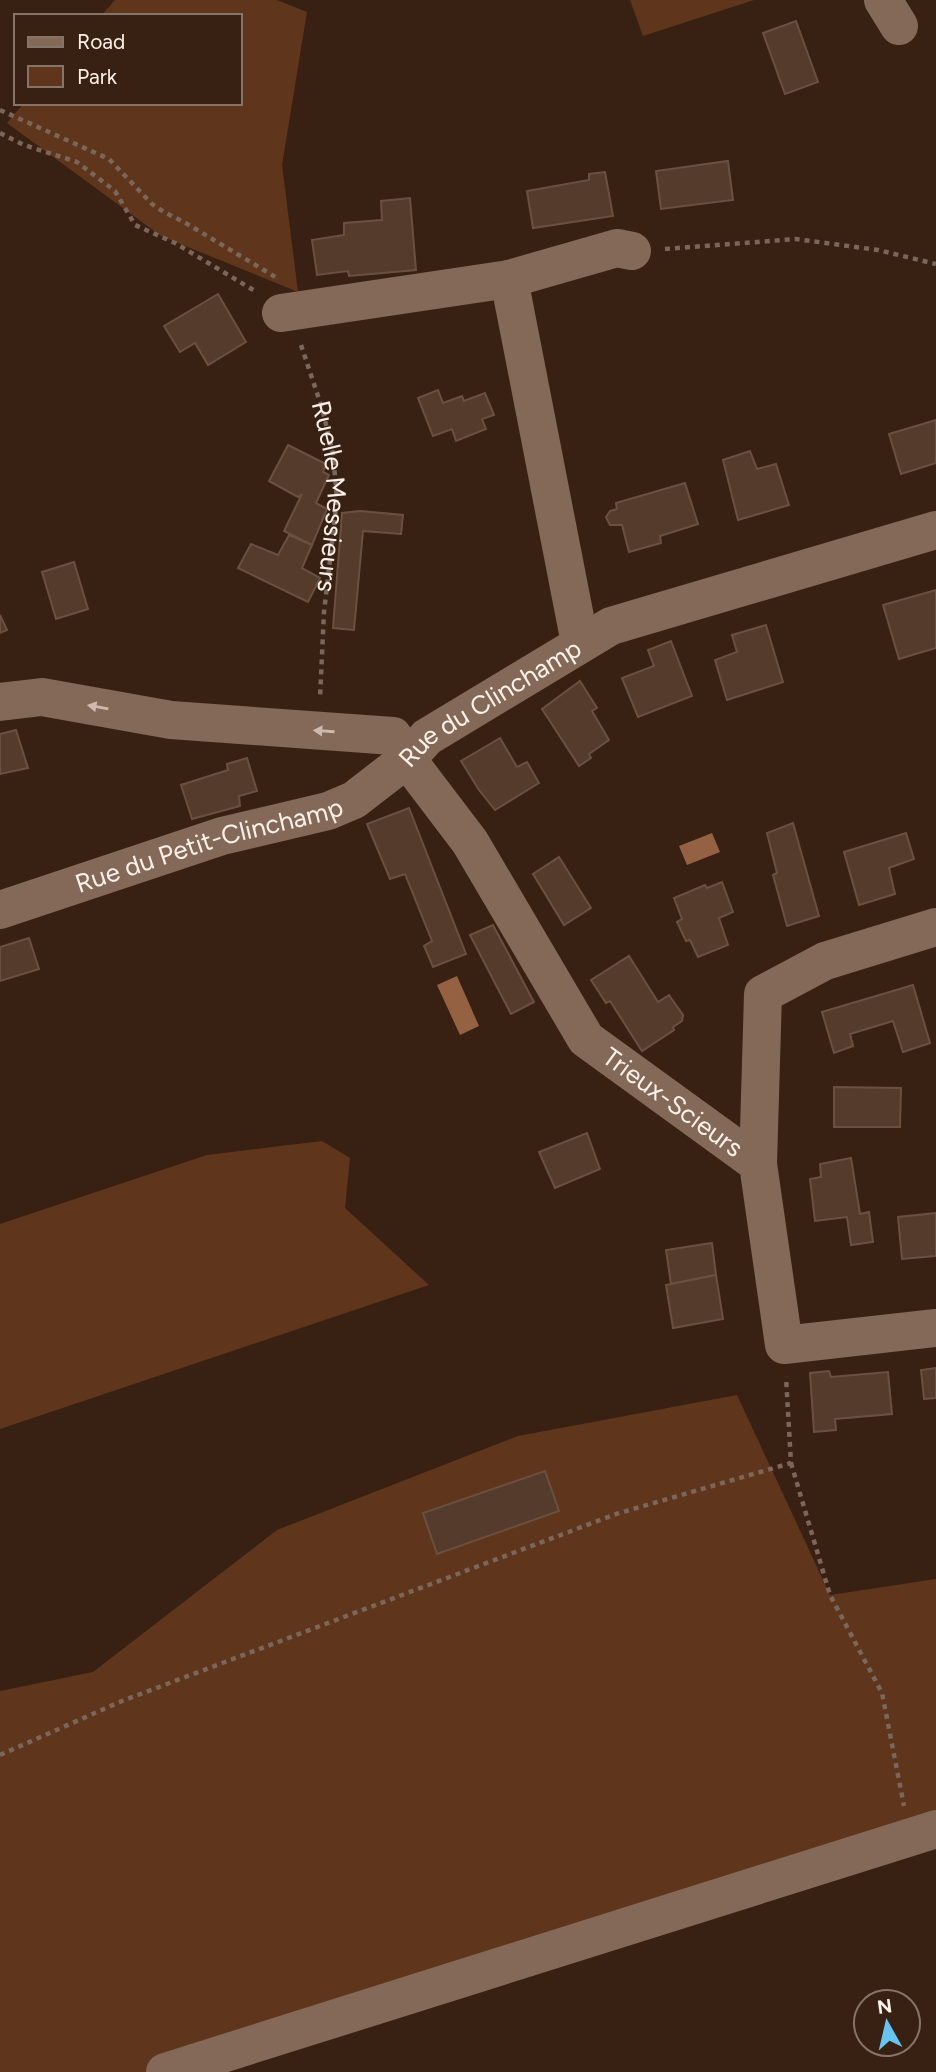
<svg xmlns="http://www.w3.org/2000/svg" width="936" height="2072" viewBox="0 0 936 2072" font-family="Figtree,sans-serif">
	<style>
		.green { fill: #5f361c }
		.water { fill: #946143 }
		.building { fill: #553b2c; stroke: #6b5041; stroke-width: 2 }
		.lines { fill: none; stroke-linecap: round; stroke-linejoin: round }
		.path { stroke: #7a665a; stroke-width: 4.5; stroke-dasharray: 5 5; stroke-linecap: butt }
		.minor { stroke: #846858; stroke-width: 38 }
		.oneway { fill: #cdbaaf }
		.labels { text-anchor: middle; dominant-baseline: central; stroke-width: 6; stroke-linejoin: round; paint-order: stroke }
		.street-label { font-size: 26px; fill: #fef1e9; stroke: #382113 }
	</style>
	<rect width="100%" height="100%" fill="#382113"/>
	<g class="green">
		<polygon points="115,0 277,0 307,12 282,165 298,292 161,236 7,123 24,103 240,103 240,16 101,16"/>
		<polygon points="630,0 754,0 643,36"/>
		<polygon points="322,1141 350,1158 345,1208 429,1285 0,1429 0,1224 207,1155"/>
		<polygon points="737,1395 830,1595 936,1579 936,1838 181,2072 0,2072 0,1691 93,1672 277,1530 518,1436"/>
	</g>
	<g class="water">
		<polygon points="712,833 720,852 687,865 679,846"/>
		<polygon points="457,976 479,1026 460,1035 437,985"/>
	</g>
	<g class="building">
		<polygon points="796,21 818,82 785,94 763,33"/>
		<polygon points="728,161 733,200 661,209 656,171"/>
		<polygon points="605,172 613,216 533,228 527,191 589,180 589,174"/>
		<polygon points="410,198 416,270 349,276 348,271 317,275 312,240 344,235 344,223 382,220 381,201"/>
		<polygon points="218,294 246,342 208,365 195,343 180,352 164,326"/>
		<polygon points="438,390 443,403 462,396 464,401 485,393 494,415 482,419 486,429 456,441 452,429 433,436 418,398"/>
		<polygon points="936,420 936,463 901,474 889,434"/>
		<polygon points="288,445 326,464 323,472 329,475 316,503 327,509 312,545 284,531 302,494 298,497 269,481"/>
		<polygon points="750,451 757,469 776,464 789,505 738,520 723,460"/>
		<polygon points="685,483 698,524 660,536 661,543 629,552 622,525 610,525 606,517 610,511 617,509 616,503"/>
		<polygon points="360,511 403,515 401,534 363,531 354,630 333,628 342,513"/>
		<polygon points="289,535 312,545 302,568 320,578 308,602 238,568 251,544 278,555"/>
		<polygon points="74,562 88,609 56,619 42,572"/>
		<polygon points="936,590 936,648 899,659 883,605"/>
		<polygon points="0,615 7,630 0,633"/>
		<polygon points="766,625 783,682 727,700 715,660 737,652 732,635"/>
		<polygon points="671,641 692,696 638,717 622,678 654,666 648,650"/>
		<polygon points="580,681 597,708 592,711 609,740 589,754 591,758 579,766 542,709"/>
		<polygon points="16,730 28,768 0,774 0,734"/>
		<polygon points="500,738 517,767 527,762 539,783 495,810 479,790 461,761"/>
		<polygon points="247,758 257,791 239,796 240,806 192,819 181,785 228,770 227,764"/>
		<polygon points="409,808 466,954 433,967 424,946 432,941 405,874 390,879 367,824"/>
		<polygon points="793,823 819,916 787,926 773,875 777,873 767,833"/>
		<polygon points="906,833 914,859 889,868 895,894 859,905 844,852"/>
		<polygon points="559,857 591,908 564,925 533,874"/>
		<polygon points="722,882 733,912 719,918 728,945 698,957 690,940 686,941 677,922 682,919 674,898 705,885 707,888"/>
		<polygon points="493,925 534,1002 511,1014 470,935"/>
		<polygon points="29,938 39,969 0,981 0,947"/>
		<polygon points="629,956 658,1002 669,995 683,1015 682,1021 673,1027 674,1030 642,1051 610,1001 606,1003 591,980"/>
		<polygon points="913,985 930,1043 903,1052 893,1021 850,1034 853,1046 834,1053 822,1012"/>
		<polygon points="834,1087 901,1088 900,1127 834,1127"/>
		<polygon points="587,1133 600,1169 555,1188 539,1152"/>
		<polygon points="851,1158 860,1214 869,1212 873,1242 851,1245 847,1217 815,1221 810,1179 821,1177 820,1164"/>
		<polygon points="936,1213 936,1256 902,1259 898,1217"/>
		<polygon points="712,1243 716,1275 671,1284 666,1250"/>
		<polygon points="716,1275 723,1319 673,1328 666,1285"/>
		<polygon points="936,1368 936,1398 924,1399 921,1370"/>
		<polygon points="829,1371 831,1377 888,1372 892,1414 835,1419 836,1430 814,1432 810,1373"/>
		<polygon points="545,1471 559,1511 437,1554 423,1513"/>
	</g>
	<g class="lines">
		<g class="path">
			<polyline points="0,110 109,159 152,204 164,212 184,222 277,278"/>
			<polyline points="0,133 24,145 77,162 115,191 135,225 175,243 255,291"/>
			<polyline points="665,249 796,239 878,250 936,264"/>
			<path id="s1" d="M301,345L322,408L333,454L337,499L324,612L320,698"/>
			<polyline points="791,1463 830,1595 882,1693 904,1806"/>
			<polyline points="0,1755 122,1701 616,1514 791,1463 786,1377"/>
		</g>
		<g class="minor">
			<polyline points="883,0 899,26"/>
			<polyline points="509,279 580,643"/>
			<polyline points="281,313 509,279 617,248 632,251"/>
			<path id="s2" d="M0,702L42,697L171,720L393,736L407,759L470,842L586,1039L758,1164L784,1345L936,1328"/>
			<path id="s3" d="M0,910L222,836L328,811L354,800L407,759L427,737L611,626L936,530"/>
			<polyline points="758,1164 763,994 825,961 936,927"/>
			<polyline points="165,2072 936,1829"/>
		</g>
	</g>
	<defs><path id="oneway-solid" d="M-6-.8H1V-3.2L6.5 0L1 3.2V.8H-6Z" transform="scale(1.75)"/></defs>
	<g class="oneway">
		<use href="#oneway-solid" transform="translate(98 707) rotate(-170)"/>
		<use href="#oneway-solid" transform="translate(324 731) rotate(-176)"/>
	</g>
	<g class="labels">
		<g class="street-label">
			<text stroke="none"><textPath href="#s1" startOffset="156">Ruelle Messieurs</textPath></text>
			<text stroke="none"><textPath href="#s3" startOffset="539">Rue du Clinchamp</textPath></text>
			<text stroke="none"><textPath href="#s3" startOffset="219">Rue du Petit-Clinchamp</textPath></text>
			<text stroke="none"><textPath href="#s2" startOffset="863">Trieux-Scieurs</textPath></text>
		</g>
	</g>
	<rect x="14" y="14" width="228" height="91" fill="#382113" stroke="#877469" stroke-width="2"/>
	<rect x="28" y="37" width="35" height="10" fill="#846858" stroke="#877469" stroke-width="2"/>
	<text x="77" y="49" font-size="21" fill="#fef1e9">Road</text>
	<rect x="28" y="66" width="35" height="21" fill="#5f361c" stroke="#877469" stroke-width="2"/>
	<text x="77" y="84" font-size="21" fill="#fef1e9">Park</text>
	<g transform="translate(887 2023) rotate(352)"><circle r="33" fill="#382113" stroke="#877469" stroke-width="2"/>
	<path d="M0-5L12 26L0 18L-12 26Z" fill="#67c4f0"/>
	<text y="-10" font-size="19" font-weight="bold" text-anchor="middle" fill="#fef1e9">N</text>
	</g>
</svg>
